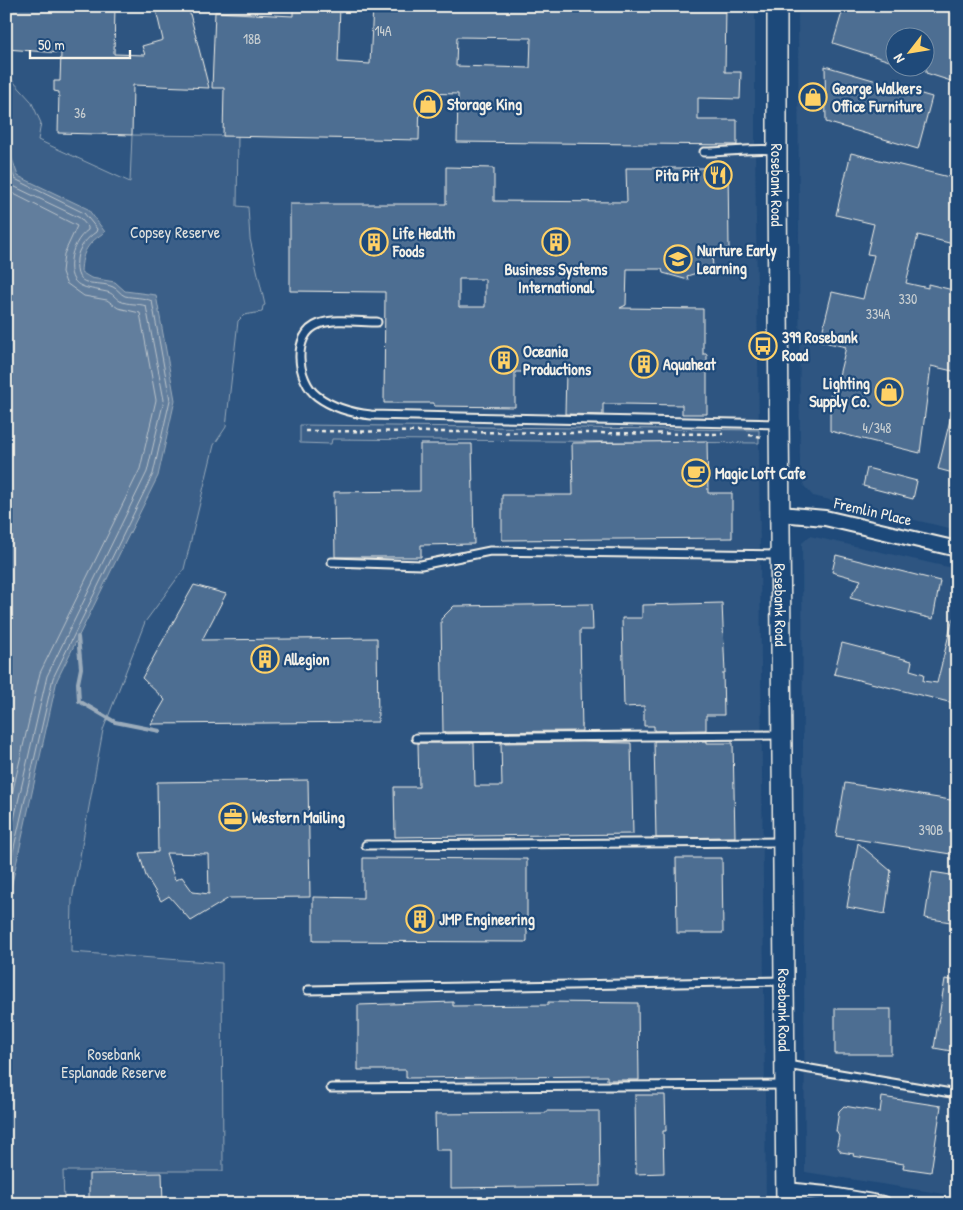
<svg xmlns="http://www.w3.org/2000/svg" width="963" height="1210" viewBox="0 0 963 1210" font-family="'Patrick Hand',sans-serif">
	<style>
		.built { fill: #2d5581; fill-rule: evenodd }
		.green { fill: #3a5f88; stroke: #97a8b8 }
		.water { fill: #627e9d; stroke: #9cacbb }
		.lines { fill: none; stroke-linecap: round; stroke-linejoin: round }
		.shore { stroke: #bac3ca; stroke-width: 1 }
		.stream { stroke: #9cacbb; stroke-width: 4 }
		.building { fill: #4d6e92; stroke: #f4f1e8; fill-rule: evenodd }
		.service-casing { stroke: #f4f1e8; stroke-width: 11 }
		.minor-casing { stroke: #f4f1e8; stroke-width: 18 }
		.secondary-casing { stroke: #f4f1e8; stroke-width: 22 }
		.path { stroke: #f4f1e8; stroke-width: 2.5; stroke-dasharray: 4 4; stroke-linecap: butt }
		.service { stroke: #1f4a7a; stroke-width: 7 }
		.minor { stroke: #1f4a7a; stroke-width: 14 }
		.secondary { stroke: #1f4a7a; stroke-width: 19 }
		.labels { text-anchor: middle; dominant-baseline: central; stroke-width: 4.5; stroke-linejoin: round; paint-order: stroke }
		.number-label { font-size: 14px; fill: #cad0d2 }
		.poi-label { font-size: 16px; font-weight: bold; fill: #f4f1e8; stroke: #1f4a7a; text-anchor: start }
		.street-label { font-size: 16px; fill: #f4f1e8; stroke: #1f4a7a }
		.park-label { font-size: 16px; fill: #e1e2de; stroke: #1f4a7a }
	</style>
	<rect width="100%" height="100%" fill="#1f4a7a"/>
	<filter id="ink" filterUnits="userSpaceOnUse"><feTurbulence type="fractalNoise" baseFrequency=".02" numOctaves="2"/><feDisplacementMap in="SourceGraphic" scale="10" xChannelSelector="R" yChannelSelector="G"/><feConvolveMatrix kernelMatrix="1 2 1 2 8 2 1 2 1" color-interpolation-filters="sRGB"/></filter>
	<g filter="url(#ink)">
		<g class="built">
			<polygon points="6,6 755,6 755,146 759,430 300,425 300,443 331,444 332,439 759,443 766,1204 64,1204 63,1171 223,1171 62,952 103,730 145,622 184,569 214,445 226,427 238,321 243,315 262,312 263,306 265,304 250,239 248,207 237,206 131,182 38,140 31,101 12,80 6,67"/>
			<path d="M798,6H957V530L813,496L804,486L800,474ZM896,38H926V68H896Z"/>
			<polygon points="810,536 957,569 957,1196 805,1172 802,543"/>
		</g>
		<g class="green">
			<polygon points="6,67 12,80 31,101 41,123 38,140 130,182 132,135 238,136 237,206 248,207 250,239 265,305 263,306 262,312 244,315 238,321 226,427 214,445 184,569 145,622 103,730 72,900 71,952 222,963 223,1171 63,1171 64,1204 6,1204"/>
			<polygon points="300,425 759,430 759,443 332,439 331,444 300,443"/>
		</g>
		<path class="water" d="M6,132L9,150L18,176L88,209L105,232C88,243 82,251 81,272L91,278L115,282L125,291L156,295L175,400L158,476L57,680L6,910Z"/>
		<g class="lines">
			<g class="shore">
				<path d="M6,158L15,179L84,213L97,229L96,232C87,238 78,248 77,259C74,292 96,279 113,287C118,289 120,294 125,296C134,298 143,297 152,301L170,400L153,474L53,678L6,882"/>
				<path d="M6,176L13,186L80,218L88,227V230C79,236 72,249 71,260C68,289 85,287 107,292C113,293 115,298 120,301C128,305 138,303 146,306L164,400L147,472L47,676L6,854"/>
				<polyline points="6,190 77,226 64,254 62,272 66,283 84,296 107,300 118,308 140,313 156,400 140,469 40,673 6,820"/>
			</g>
			<polyline class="stream" points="78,637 81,668 78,683 79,701 115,722 160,731"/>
		</g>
		<g class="building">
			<polygon points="6,6 115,6 114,54 145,55 142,46 163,40 155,6 188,6 209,88 133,85 132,135 58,133 59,92 54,91 54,81 60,81 61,53 6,49"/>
			<path d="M293,6H340L338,62L370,64L373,6H726L725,72H741L740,99L698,98V120H737V145L457,142L458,94L420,93L419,140L223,136L224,88H212L215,12L293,16ZM457,37L531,38L530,68L456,66Z"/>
			<polygon points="844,6 957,6 957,83 926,73 926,38 896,38 896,63 833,43"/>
			<polygon points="825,66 932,97 918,149 826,122"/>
			<polygon points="851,153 957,179 957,245 918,235 906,283 928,288 928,284 957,291 957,372 931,366 920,453 830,431 830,395 834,396 846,347 820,341 832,292 863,299 874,255 867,254 874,224 836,215"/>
			<path d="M446,167L494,168V201L627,202L626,168H728L729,249H712L713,271L702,268L703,271L687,276L688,280L663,273L662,269H627L626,305L620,308L703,309V354H707V414H682V405L623,404H603V415L565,414L566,372H515V407L434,406V403H384L385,292L290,291V204H446ZM459,279H485V307H459Z"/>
			<polygon points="953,408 957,409 957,474 938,469"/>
			<polygon points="707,441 708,493 732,493 732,538 502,540 502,495 573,495 572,443"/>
			<polygon points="420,444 472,444 474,544 421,545 421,557 335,557 334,492 420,491"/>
			<polygon points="867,468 917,481 913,499 863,486"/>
			<polygon points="836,555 940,581 933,619 850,598 861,580 832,572"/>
			<polygon points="194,585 226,594 202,640 377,638 378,722 151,724 165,700 142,678"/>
			<polygon points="722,603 725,673 723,673 724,715 706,715 706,730 654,731 654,726 644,726 644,706 624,707 622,618 642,618 642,605"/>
			<polygon points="592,604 593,630 580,630 582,731 443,732 441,619 454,606"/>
			<polygon points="953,618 957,619 957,704 834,674 842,643 912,661 910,670 924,674 923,681 937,683"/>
			<polygon points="654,741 707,741 707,743 733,743 735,837 656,838"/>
			<polygon points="582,742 631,743 633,834 395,837 394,787 419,787 418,743 474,743 475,786 502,786 501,743"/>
			<path d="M308,780L310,897L229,898L191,921L169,896L161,901L146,876L139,853L158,852L157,782ZM166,853L208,854L209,894L193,892L182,877L175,880Z"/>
			<polygon points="845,783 957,801 957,855 836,836"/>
			<polygon points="858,843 891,871 885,914 847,907"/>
			<polygon points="363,858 527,859 527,942 313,941 313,897 363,898"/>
			<polygon points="676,858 722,858 723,933 677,933"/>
			<polygon points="932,872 957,876 957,923 925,918"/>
			<polygon points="945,979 957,981 957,1052 934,1048"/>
			<polygon points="453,1002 453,1006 548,1005 548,1002 638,1003 639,1080 607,1080 607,1076 406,1078 406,1070 358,1070 358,1005"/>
			<rect x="835" y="1009" width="56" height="45"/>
			<polygon points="635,1095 665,1095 666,1131 663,1131 664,1173 636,1174"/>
			<polygon points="882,1097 941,1106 931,1172 903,1168 904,1164 853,1156 854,1154 841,1152 837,1146 839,1136 836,1131 839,1111 844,1106 880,1112"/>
			<polygon points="546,1111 599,1111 600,1186 451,1188 451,1150 436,1150 435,1114 546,1113"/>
			<polygon points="162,1173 163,1204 89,1204 89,1174"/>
		</g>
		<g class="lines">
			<g class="service-casing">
				<g id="service">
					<path d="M704,152C728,152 752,148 776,150"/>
					<path d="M377,322C360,322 334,318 319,324C291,334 297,381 317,396C333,408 352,413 371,415L779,424"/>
					<polyline points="332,562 421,565 490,551 780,555"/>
					<polyline points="416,738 781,735"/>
					<polyline points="366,845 781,842"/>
					<polyline points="308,990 782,981"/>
					<polyline points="787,1065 957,1094"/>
					<polyline points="331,1088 783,1085"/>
				</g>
			</g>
			<g class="minor-casing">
				<g id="minor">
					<polyline points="780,514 825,518 957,549"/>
					<polyline points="786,1190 826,1194 884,1204"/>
				</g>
			</g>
			<g class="secondary-casing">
				<g id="secondary">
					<path id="s1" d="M777,6V192L786,1204"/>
				</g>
			</g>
			<g class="path">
				<polyline points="305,431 723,434"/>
				<polyline points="749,435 763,437"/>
			</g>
			<use href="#service" class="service"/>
			<use href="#minor" class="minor"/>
			<use href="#secondary" class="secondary"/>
		</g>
	</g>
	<defs>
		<g id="shop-ring" transform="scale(1.4375)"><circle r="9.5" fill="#1f4a7a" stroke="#ffd166" stroke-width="1.5"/><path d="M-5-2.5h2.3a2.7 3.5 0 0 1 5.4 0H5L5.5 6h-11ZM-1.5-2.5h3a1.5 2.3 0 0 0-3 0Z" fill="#ffd166"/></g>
		<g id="restaurant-ring" transform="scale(1.4375)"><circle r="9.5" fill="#1f4a7a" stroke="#ffd166" stroke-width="1.5"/><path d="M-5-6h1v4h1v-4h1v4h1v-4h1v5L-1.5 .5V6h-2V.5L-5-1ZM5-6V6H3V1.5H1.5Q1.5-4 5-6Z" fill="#ffd166"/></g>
		<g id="building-ring" transform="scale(1.4375)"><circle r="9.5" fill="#1f4a7a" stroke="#ffd166" stroke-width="1.5"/><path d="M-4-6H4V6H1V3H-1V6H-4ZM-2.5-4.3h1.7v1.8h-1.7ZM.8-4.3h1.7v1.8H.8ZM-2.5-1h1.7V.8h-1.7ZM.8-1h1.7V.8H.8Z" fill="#ffd166"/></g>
		<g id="school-ring" transform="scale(1.4375)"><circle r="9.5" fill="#1f4a7a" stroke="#ffd166" stroke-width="1.5"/><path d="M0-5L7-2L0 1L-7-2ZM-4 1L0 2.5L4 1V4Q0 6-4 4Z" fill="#ffd166"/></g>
		<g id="bus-ring" transform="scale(1.4375)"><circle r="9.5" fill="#1f4a7a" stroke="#ffd166" stroke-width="1.5"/><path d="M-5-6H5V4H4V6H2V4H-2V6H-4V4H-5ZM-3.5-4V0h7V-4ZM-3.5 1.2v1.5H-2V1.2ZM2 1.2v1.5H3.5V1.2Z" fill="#ffd166"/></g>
		<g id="cafe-ring" transform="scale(1.4375)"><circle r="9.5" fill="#1f4a7a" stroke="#ffd166" stroke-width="1.5"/><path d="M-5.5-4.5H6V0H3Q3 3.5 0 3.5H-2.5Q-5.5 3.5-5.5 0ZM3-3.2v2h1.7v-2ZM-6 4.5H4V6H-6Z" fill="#ffd166"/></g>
		<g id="office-ring" transform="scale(1.4375)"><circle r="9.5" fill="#1f4a7a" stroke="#ffd166" stroke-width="1.5"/><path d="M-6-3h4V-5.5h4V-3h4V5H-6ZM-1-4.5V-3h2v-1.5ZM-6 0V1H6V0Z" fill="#ffd166"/></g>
	</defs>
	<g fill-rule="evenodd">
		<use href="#shop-ring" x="813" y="97"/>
		<use href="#shop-ring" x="428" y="104"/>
		<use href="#restaurant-ring" x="718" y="175"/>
		<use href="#building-ring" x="374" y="242"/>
		<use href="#building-ring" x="556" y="242"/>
		<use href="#school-ring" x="678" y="259"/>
		<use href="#bus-ring" x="763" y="346"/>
		<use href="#building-ring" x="504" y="360"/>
		<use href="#building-ring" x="644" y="364"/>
		<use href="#shop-ring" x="889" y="392"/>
		<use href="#cafe-ring" x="696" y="473"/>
		<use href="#building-ring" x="265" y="659"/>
		<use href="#office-ring" x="233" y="817"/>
		<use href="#building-ring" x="420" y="919"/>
	</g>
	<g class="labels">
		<g class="number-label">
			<text x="383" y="30">14A</text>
			<text x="252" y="38">18B</text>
			<text x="80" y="112">36</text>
			<text x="908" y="298">330</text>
			<text x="878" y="313">334A</text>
			<text x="877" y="427">4/348</text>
			<text x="931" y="829">390B</text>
		</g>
		<g class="poi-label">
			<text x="832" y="88">George Walkers<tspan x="832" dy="18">Office Furniture</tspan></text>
			<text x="447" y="104">Storage King</text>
			<text x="699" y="175" text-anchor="end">Pita Pit</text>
			<text x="393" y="233">Life Health<tspan x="393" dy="18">Foods</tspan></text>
			<text x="697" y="250">Nurture Early<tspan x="697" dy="18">Learning</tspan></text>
			<text x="556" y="269" text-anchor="middle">Business Systems<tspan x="556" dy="18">International</tspan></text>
			<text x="782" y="337">399 Rosebank<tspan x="782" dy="18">Road</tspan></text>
			<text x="523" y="351">Oceania<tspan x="523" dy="18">Productions</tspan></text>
			<text x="663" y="364">Aquaheat</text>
			<text x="870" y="383" text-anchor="end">Lighting<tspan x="870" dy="18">Supply Co.</tspan></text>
			<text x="715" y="473">Magic Loft Cafe</text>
			<text x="284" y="659">Allegion</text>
			<text x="252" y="817">Western Mailing</text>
			<text x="439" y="919">JMP Engineering</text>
		</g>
		<g class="street-label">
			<text stroke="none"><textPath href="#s1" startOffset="179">Rosebank Road</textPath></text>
			<text transform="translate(873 511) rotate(13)">Fremlin Place</text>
			<text stroke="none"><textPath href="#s1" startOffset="599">Rosebank Road</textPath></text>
			<text stroke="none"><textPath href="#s1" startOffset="1004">Rosebank Road</textPath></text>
		</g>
		<g class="park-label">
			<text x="175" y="232">Copsey Reserve</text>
			<text x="114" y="1054">Rosebank<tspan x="114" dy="18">Esplanade Reserve</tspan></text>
		</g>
	</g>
	<rect width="963" height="1210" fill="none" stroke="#1f4a7a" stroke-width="25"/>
	<rect x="12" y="12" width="938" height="1185" fill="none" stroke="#f4f1e8" stroke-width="2" filter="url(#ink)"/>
	<g transform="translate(910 52) rotate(239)"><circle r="24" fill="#1f4a7a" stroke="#748da6"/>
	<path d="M0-4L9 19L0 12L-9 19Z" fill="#ffd166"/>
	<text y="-8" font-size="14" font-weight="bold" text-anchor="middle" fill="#f4f1e8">N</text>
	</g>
	<path d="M30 50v8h100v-8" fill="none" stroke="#f4f1e8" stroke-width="2.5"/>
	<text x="38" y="50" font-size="15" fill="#f4f1e8" stroke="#1f4a7a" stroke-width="4" paint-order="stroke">50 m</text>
</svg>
